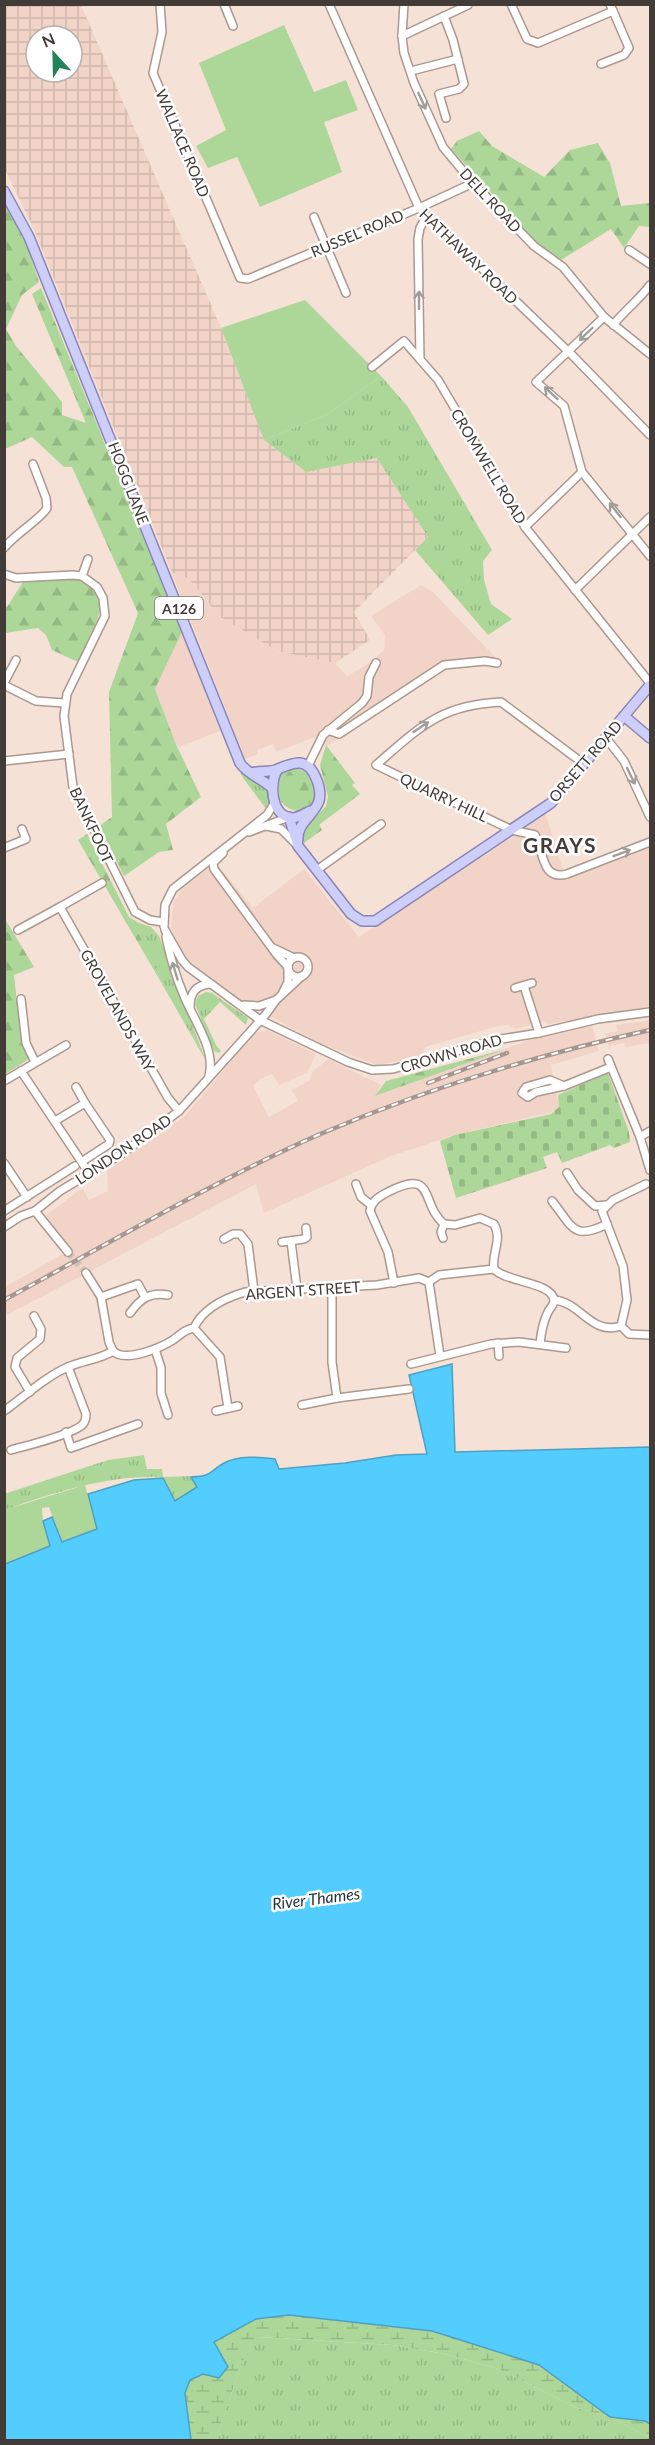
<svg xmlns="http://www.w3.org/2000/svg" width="655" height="2445" viewBox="0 0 655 2445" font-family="Lato,sans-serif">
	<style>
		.built { fill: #f1d4c7 }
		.industrial { fill: url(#industrial-grid); fill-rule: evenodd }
		.grass { fill: url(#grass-tufts) }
		.forest { fill: url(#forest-firs) }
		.wetland { fill: url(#wetland-marsh) }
		.cemetery { fill: url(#cemetery-stones) }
		.green { fill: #acd799 }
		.water { fill: #53ccfe; stroke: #4ea0c2; stroke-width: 1.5 }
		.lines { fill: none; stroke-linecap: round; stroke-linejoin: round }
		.minor-tunnel { stroke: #d2c0b7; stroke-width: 7; stroke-dasharray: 7 3.5; stroke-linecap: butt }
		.minor-casing { stroke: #ab988f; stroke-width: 10 }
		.major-casing { stroke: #8985b4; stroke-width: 12 }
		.minor { stroke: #fff; stroke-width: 7 }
		.major { stroke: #cecefa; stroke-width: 9 }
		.rail-casing { stroke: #a5968f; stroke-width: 4.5 }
		.rail { stroke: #fff; stroke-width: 2; stroke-dasharray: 7; stroke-linecap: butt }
		.oneway { stroke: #a19d9b }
		.labels { text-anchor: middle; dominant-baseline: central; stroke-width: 5; stroke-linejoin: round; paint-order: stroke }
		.shield { fill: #fff; stroke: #7b7673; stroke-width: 1.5 }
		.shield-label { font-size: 14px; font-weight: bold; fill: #433b37 }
		.street-label { font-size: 15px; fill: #433b37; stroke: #fff }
		.water-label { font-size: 16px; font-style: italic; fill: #1c303a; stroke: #fff }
		.district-label { font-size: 21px; font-weight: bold; letter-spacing: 1.5px; fill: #433b37; stroke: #fff }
	</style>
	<defs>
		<pattern id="industrial-grid" width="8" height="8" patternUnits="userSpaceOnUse" patternTransform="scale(1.5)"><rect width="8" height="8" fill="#f1d4c7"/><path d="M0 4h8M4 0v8" fill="none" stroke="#d0b7ac"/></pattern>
		<pattern id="grass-tufts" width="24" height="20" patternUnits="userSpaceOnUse" patternTransform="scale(1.5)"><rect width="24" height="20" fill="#acd799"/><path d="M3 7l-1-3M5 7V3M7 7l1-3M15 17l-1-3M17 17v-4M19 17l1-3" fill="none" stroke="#95b984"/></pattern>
		<pattern id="forest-firs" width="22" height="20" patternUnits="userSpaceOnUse" patternTransform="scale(1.5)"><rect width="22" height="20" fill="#acd799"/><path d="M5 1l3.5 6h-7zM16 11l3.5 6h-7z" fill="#95b984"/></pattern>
		<pattern id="wetland-marsh" width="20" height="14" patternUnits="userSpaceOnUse" patternTransform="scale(1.5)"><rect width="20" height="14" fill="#acd799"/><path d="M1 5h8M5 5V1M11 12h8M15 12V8" fill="none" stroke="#95b984"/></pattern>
		<pattern id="cemetery-stones" width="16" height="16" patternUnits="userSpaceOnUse" patternTransform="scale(1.5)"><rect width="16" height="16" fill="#acd799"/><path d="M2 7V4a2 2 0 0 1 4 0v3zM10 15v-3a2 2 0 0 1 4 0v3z" fill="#95b984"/></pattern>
	</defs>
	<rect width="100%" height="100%" fill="#f6e1d7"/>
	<g class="built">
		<polygon points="172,573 179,573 193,583 219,616 277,651 335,663 347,676 370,663 384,650 385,635 371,616 421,585 433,592 496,658 491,657 491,663 452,666 327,746 315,737 276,752 273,744 257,750 258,754 245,759"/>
		<polygon points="182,632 220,731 179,747 175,742 155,689"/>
		<polygon points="545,812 566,879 650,848 650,1007 548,1024 545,1021 516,1029 508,1025 498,1026 425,1047 423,1055 406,1060 376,1065 320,1043 245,1003 220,986 183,955 171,927 173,903 182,889 216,863 253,908 304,869 359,937 516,835"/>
		<polygon points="650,1020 650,1043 625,1047 624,1043 609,1046 605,1034 618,1031 616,1025"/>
		<polygon points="592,1025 599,1051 551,1065 559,1107 556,1111 455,1135 391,1156 264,1213 256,1184 5,1316 5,1287 70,1250 46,1215 81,1189 83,1189 89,1200 108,1191 107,1171 184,1117 255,1033 267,1030 316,1054 307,1073 279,1085 272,1074 260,1079 253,1086 269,1117 298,1101 292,1090 309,1081 313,1071 328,1059 381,1085 376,1096 535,1038"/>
	</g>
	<path class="industrial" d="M4,5H81L221,328L264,440L306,472L377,458L428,537L354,612L370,640L335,663L277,651L219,616L193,583L179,573H172L36,234L5,169ZM36,36H72V72H36Z"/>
	<g class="grass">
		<polygon points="381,376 408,407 492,550 483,561 484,580 491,604 512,619 488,635 415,550 428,537 377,458 306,472 264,440 328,414"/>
		<polygon points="238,767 244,774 267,788 271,803 267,810 243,778"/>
		<path d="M292,768C311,769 317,786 313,803L303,811C284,814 268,790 279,775C282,771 288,769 292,768Z"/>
		<polygon points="139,923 151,927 159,936 206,1061 165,989 139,936 137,926"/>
		<polygon points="206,992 212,993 248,1018 246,1025 220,1002 204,1019 216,1045 221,1051 219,1053 214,1051 195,1004 198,996"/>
		<path d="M144,1455L147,1469H162L163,1477L190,1476L197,1487L175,1501L163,1477C109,1475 55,1492 5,1510L4,1494L108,1460Z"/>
		<polygon points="258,2337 393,2345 445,2354 499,2369 577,2408 610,2417 650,2438 650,2440 217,2440 218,2433 242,2362"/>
	</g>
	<g class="forest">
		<polygon points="479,131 492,146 544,177 570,150 598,143 610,163 621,206 650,203 650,227 639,226 624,248 611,229 561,260 537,243 451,149 457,141"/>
		<polygon points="4,200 22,230 39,282 22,295 6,329 16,346 62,402 62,415 86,423 32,294 41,288 182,632 155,689 175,742 201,797 166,824 173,850 159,852 124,876 99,826 112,817 109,692 138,613 72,467 64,467 32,437 5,449"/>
		<path d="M69,578C124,584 92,635 78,662L52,650L46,635L38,628L5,633L4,606L7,607L23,582Z"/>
		<polygon points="326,745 355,783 352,785 360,794 319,825 322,830 304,843 302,839 303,830 326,806 328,797 320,765"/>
		<polygon points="289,772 296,772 308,780 309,797 303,802 286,796 285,776"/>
		<polygon points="87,834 129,917 139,923 138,933 165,989 78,840"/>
		<polygon points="5,919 34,967 14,975 22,1044 29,1059 5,1074"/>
		<polygon points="502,1050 501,1051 375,1096 386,1081"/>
	</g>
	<polygon class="wetland" points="132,2297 650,2355 650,2438 610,2417 577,2408 499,2369 445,2354 393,2345 259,2337 242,2362 218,2433 217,2440 65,2440"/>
	<polygon class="cemetery" points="608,1073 629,1132 630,1142 614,1148 610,1145 562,1163 557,1152 543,1157 547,1168 456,1198 440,1141 455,1135 551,1114 559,1107 558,1095"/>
	<g class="green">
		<polygon points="284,25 314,92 346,80 358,110 324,122 342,172 260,207 237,157 208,168 196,146 226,130 199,63"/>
		<polygon points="305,300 381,376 328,414 264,440 221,328"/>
		<polygon points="85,1485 97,1529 62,1542 49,1507 42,1508 43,1521 51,1546 5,1564 4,1510"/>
	</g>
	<path class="water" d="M452,1364L455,1452L650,1447V2424L645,2421L610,2417L539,2365L432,2331L289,2315L256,2319L214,2342L228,2367L219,2378L203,2374L190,2380L185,2393L191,2440H5V1564L50,1546L43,1521L52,1517L62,1542L97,1529L88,1494L134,1480L163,1478L175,1501L197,1487L191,1477C213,1476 207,1473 224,1463C239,1455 259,1457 275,1459L279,1469L345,1463L396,1455L427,1454L409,1375Z"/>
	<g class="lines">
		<polyline class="minor-tunnel" points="68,1252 86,1273"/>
		<g class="minor-casing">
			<g id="minor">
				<polyline points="160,4 162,32 153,73 240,278 248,279 419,208 473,183"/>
				<polyline points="224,4 233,26"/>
				<polyline points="329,4 419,208 572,355 650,435"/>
				<polyline points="404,4 402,36 404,53 414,83 443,147 473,183 534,246 563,267 604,317 650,354"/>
				<polyline points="511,4 527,39 538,43 613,11 610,4"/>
				<polyline points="444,16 453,40 464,84 459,89 439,94 446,118"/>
				<polyline points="402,36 468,5"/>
				<polyline points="601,64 624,55 629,48 613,11"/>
				<polyline points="411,71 458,59"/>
				<polyline points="314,217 346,293"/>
				<polyline points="629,250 650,264"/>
				<polyline points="604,317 536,382 564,406 582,472 650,556"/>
				<path d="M613,325C625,310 639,300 650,285"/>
				<polyline points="420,359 418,239 420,228 426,217"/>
				<polyline points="372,367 404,341 438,380 525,527 650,683"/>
				<polyline points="525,527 582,472"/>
				<path d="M4,548C15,534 42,518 47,508L46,498L33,464"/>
				<polyline points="4,574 16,578 73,575 82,576 97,587 103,598 105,616 67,694 64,716 73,787 135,912 150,920 163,922"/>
				<polyline points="82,576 88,559"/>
				<polyline points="575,590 650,517"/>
				<polyline points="4,683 16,660"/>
				<polyline points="4,685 36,701 64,703"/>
				<polyline points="328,730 339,734 444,665 485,661 497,663"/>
				<polyline points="606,738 624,761 650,817"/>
				<polyline points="4,761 69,754"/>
				<path d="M584,764L501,702C440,705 420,727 376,765L512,830L535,835C544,851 541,881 567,874L650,842"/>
				<polyline points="308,766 323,735 362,703 367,696 369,677 376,663"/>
				<polyline points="266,826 281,829 296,844"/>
				<polyline points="249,832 289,817"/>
				<polyline points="4,848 26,839 22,829"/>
				<polyline points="223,853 213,863 214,869 277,955 288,967"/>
				<polyline points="317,870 381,824"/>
				<polyline points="60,907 102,883"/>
				<polyline points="164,926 165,905 173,889 267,815 275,802"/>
				<polyline points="18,930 60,907 168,1098 179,1111"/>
				<polyline points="165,930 182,960 188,967 260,1020 348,1062 372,1070 393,1069 495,1040 539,1033 598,1019 650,1012"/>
				<path d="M166,937C170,957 176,977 184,996C194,1020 216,1050 209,1076"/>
				<polyline points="273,948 294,958"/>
				<circle cx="298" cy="967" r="10"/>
				<polyline points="524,986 539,1033"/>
				<polyline points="515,988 532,983"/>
				<polyline points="283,992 288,982 288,969"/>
				<polyline points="21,999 26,1043 35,1062"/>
				<polyline points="244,1005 259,1006 276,1000"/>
				<path d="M190,1007C190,993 196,985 210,984"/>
				<polyline points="608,1059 640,1137 650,1170"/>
				<polyline points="21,1071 89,1173"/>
				<polyline points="4,1081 66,1045"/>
				<polyline points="564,1086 550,1080 526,1087 522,1093 528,1097 536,1092 564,1086 611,1067"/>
				<polyline points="85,1103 110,1140 109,1144 86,1159"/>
				<polyline points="55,1121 85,1103 76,1087"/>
				<polyline points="640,1137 650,1131"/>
				<polyline points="4,1163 27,1197"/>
				<polyline points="567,1173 578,1190 595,1206 607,1205"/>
				<polyline points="356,1184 361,1197 371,1205"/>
				<path d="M552,1201C573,1227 573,1241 607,1224"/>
				<polyline points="4,1211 75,1166"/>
				<polyline points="35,1211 68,1252"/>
				<polyline points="4,1227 21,1216 35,1211 60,1191 123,1153 179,1111 266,1014 276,1000 302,976"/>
				<polyline points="443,1238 441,1232 444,1224"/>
				<polyline points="224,1239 233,1234 240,1234 248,1244 254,1291"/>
				<polyline points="291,1241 297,1289"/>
				<polyline points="282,1242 304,1239 307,1237 306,1228"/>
				<polyline points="86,1273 101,1297 109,1342 113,1351"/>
				<path d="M429,1282L439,1275L494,1269C505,1282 552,1282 554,1300C554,1305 550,1308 548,1312C543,1322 541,1333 540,1344"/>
				<polyline points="429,1282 440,1356"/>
				<path d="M394,1283L388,1252L370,1211C372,1200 379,1197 388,1192C436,1167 420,1204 444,1224L455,1225L480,1218L494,1224C503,1240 491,1253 494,1269"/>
				<polyline points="332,1287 332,1362 337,1398 409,1389"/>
				<polyline points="101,1297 138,1284 145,1297"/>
				<path d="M554,1300C581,1302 591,1336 621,1326"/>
				<path d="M130,1313C141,1298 150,1292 168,1295"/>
				<polyline points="621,1326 627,1300 623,1266 602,1211 613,1200 646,1184"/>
				<polyline points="621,1326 629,1334 650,1335"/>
				<polyline points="194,1328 220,1357 228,1408"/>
				<polyline points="498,1343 499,1356"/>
				<polyline points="155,1349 161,1368 161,1393 168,1415"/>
				<path d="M113,1351C125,1363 160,1348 173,1340C180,1335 185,1329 194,1328C203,1308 225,1298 245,1292L377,1285L419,1278L429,1282"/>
				<polyline points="411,1364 491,1344 519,1342 566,1348"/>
				<polyline points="30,1392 15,1367 17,1358 40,1339 41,1329 34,1316"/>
				<polyline points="302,1405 337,1398"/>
				<path d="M4,1411C25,1396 45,1377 68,1367C83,1360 99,1360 113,1351"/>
				<polyline points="216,1411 238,1406"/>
				<polyline points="66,1432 71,1448 138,1424"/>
				<path d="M11,1450C29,1445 67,1436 81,1426C85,1423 86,1419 86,1414L68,1367"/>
			</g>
		</g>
		<g class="major-casing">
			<g id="major">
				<path d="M4,191L29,237L240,763C248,775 262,778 272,788"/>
				<polyline points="624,716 650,738"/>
				<path d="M278,769C269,781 270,816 292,818C298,818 304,814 310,811"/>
				<path d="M251,773C259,770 270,773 278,769C294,762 307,757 316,778C319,785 321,793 319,801C313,817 297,822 298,840"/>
				<polyline points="289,817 298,846 351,914 362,921 375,921 551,803 650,685"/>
			</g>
		</g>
		<use href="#minor" class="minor"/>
		<use href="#major" class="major"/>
		<g class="rail-casing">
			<g id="rail">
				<polyline points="428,1083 507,1053"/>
				<path d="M4,1300C108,1244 210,1183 318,1135C425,1089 537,1055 650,1030"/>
			</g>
		</g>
		<use href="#rail" class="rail"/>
	</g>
	<defs><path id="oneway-shaft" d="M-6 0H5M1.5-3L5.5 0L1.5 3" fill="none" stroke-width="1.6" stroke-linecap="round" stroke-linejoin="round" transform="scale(1.5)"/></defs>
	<g class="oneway">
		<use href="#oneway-shaft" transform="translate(422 101) rotate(66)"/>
		<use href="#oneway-shaft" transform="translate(419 300) rotate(-90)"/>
		<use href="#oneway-shaft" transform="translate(586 334) rotate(136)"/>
		<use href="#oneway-shaft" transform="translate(551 393) rotate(-137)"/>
		<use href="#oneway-shaft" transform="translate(615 510) rotate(-128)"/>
		<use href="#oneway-shaft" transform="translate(421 727) rotate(-34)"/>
		<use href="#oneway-shaft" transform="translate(631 776) rotate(64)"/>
		<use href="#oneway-shaft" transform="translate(622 853) rotate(-21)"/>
		<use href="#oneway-shaft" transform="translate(175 971) rotate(-107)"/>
	</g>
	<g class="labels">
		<rect class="shield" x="155" y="597" width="48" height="22" rx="4.5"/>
		<g class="shield-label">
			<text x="179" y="608">A126</text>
		</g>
		<g class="street-label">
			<text transform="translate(183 143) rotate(67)">WALLACE ROAD</text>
			<text transform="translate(491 200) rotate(47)">DELL ROAD</text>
			<text transform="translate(357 233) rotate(-23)">RUSSEL ROAD</text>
			<text transform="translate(469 256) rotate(44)">HATHAWAY ROAD</text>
			<text transform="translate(489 466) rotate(59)">CROMWELL ROAD</text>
			<text transform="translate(129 483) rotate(69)">HOGG LANE</text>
			<text transform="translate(585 761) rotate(-49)">ORSETT ROAD</text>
			<text transform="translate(444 797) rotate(25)">QUARRY HILL</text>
			<text transform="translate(92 825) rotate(65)">BANKFOOT</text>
			<text transform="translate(118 1010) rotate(61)">GROVELANDS WAY</text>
			<text transform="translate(451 1053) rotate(-16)">CROWN ROAD</text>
			<text transform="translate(123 1149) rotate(-34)">LONDON ROAD</text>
			<text transform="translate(303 1290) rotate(-4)">ARGENT STREET</text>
		</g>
		<g class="water-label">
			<text transform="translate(316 1898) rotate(-7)">River Thames</text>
		</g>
		<g class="district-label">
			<text x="560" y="844">GRAYS</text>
		</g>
	</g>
	<rect width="655" height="2445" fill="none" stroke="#433b37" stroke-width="12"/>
	<g transform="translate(54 54) rotate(338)"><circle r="28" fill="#ffffff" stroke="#b4b1af" stroke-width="1.5"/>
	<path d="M0-4.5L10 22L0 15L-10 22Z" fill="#24825a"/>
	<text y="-9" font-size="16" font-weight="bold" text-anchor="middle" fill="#433b37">N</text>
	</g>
</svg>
